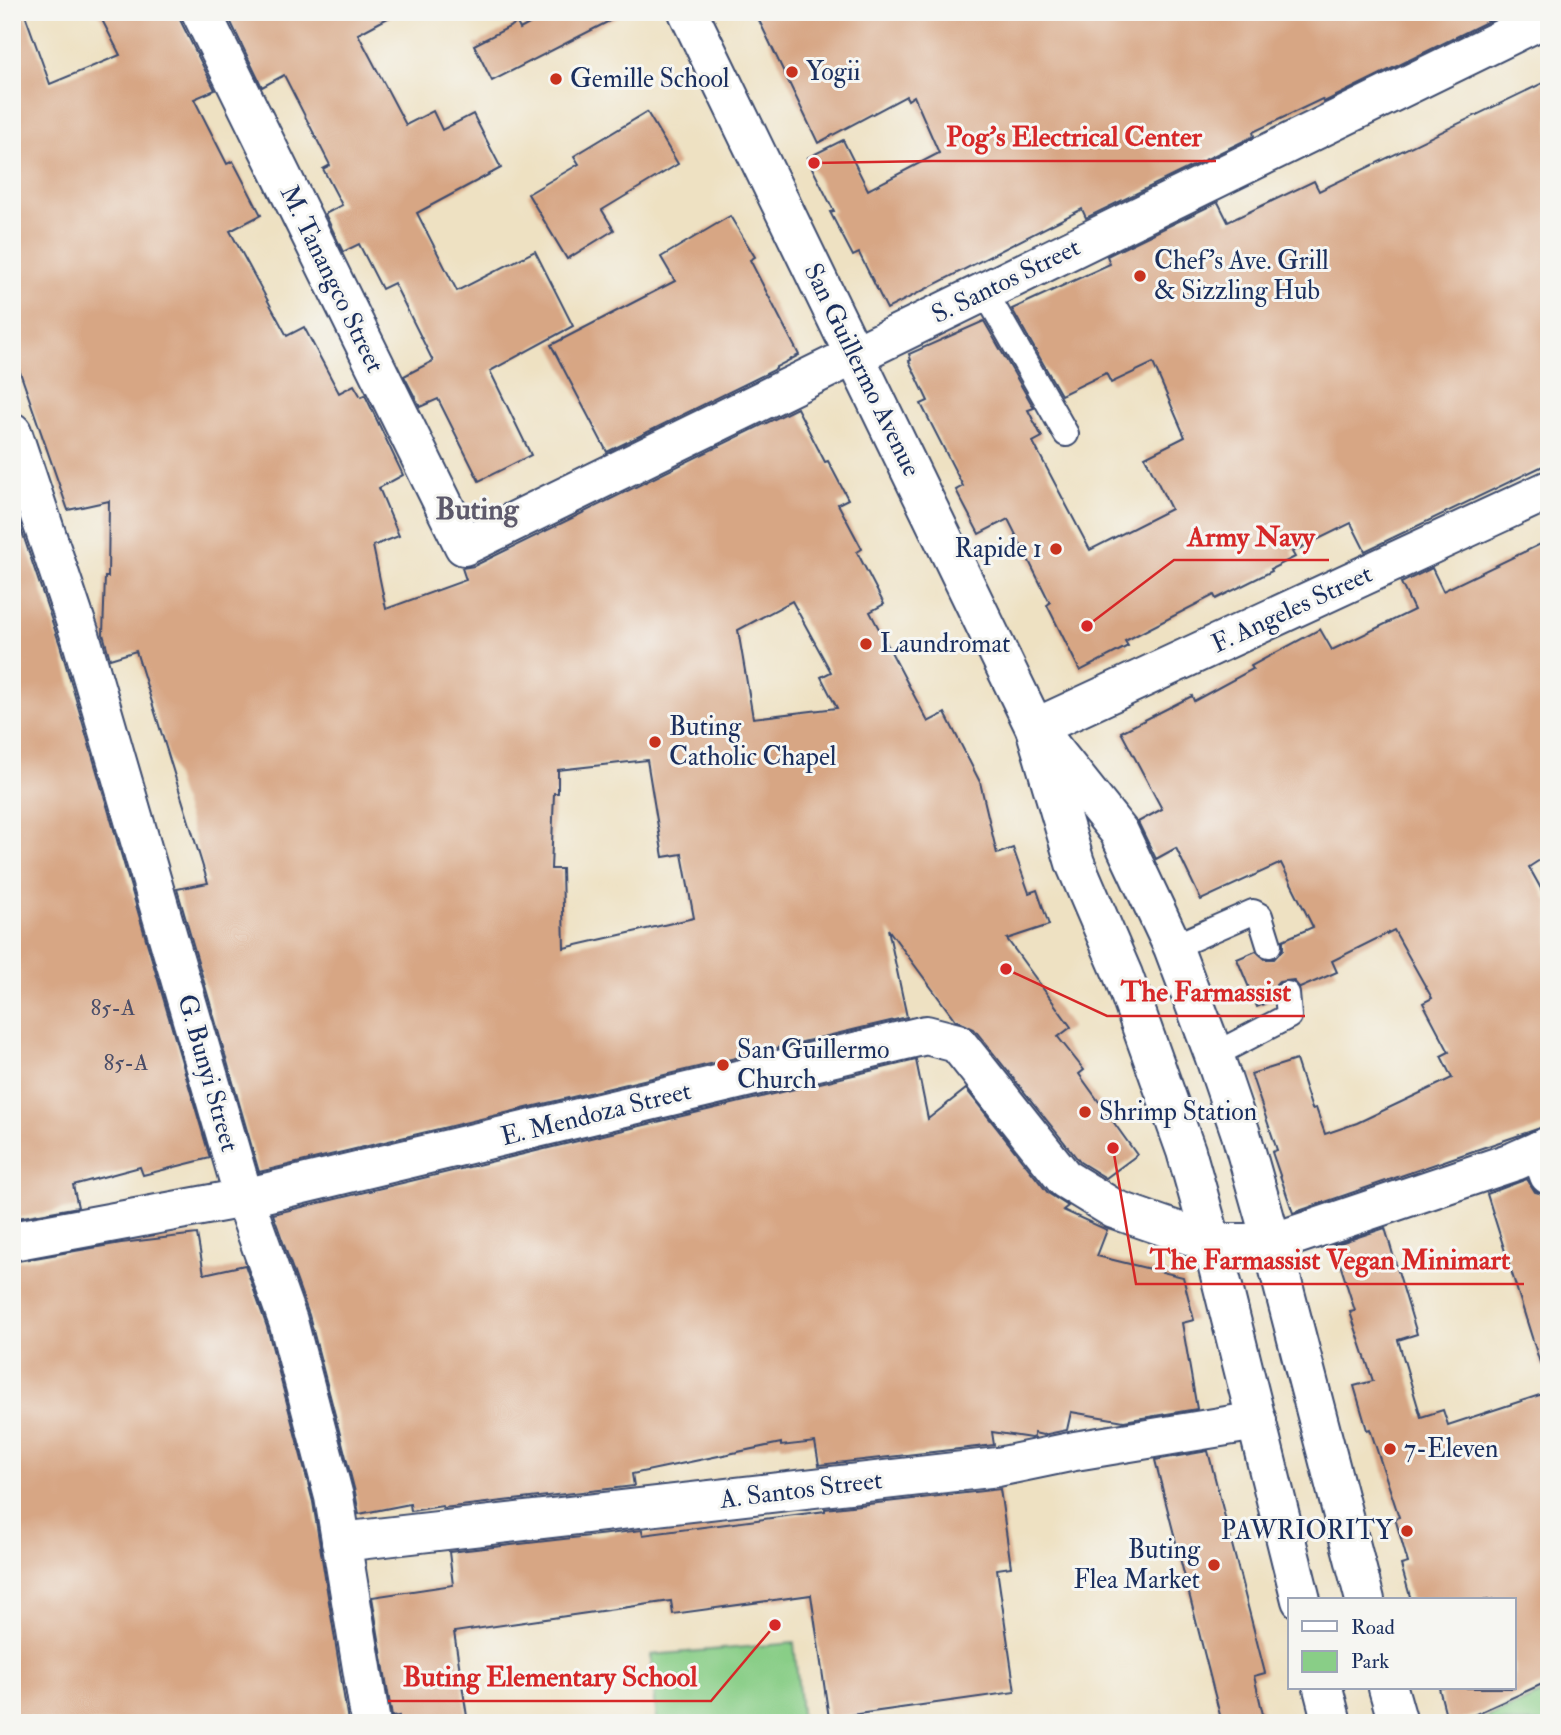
<svg xmlns="http://www.w3.org/2000/svg" width="1561" height="1735" viewBox="0 0 1561 1735" font-family="'IM FELL Double Pica',serif">
	<style>
		.green { fill: #89ce87; stroke: #527e72; stroke-width: 2 }
		.building { fill: #d7a684; fill-rule: evenodd }
		.lines { fill: none; stroke-linecap: round; stroke-linejoin: round }
		.service-casing { stroke: #3b4a6d; stroke-width: 28 }
		.minor-casing { stroke: #3b4a6d; stroke-width: 42 }
		.tertiary-casing { stroke: #3b4a6d; stroke-width: 42 }
		.secondary-casing { stroke: #3b4a6d; stroke-width: 42 }
		.path { stroke: #3b4a6d; stroke-width: 4.5; stroke-dasharray: 5 5; stroke-linecap: butt }
		.service { stroke: #fff; stroke-width: 24 }
		.minor { stroke: #fff; stroke-width: 38 }
		.tertiary { stroke: #fff; stroke-width: 38 }
		.secondary { stroke: #fff; stroke-width: 38 }
		.poi-dot { fill: #c8321e; stroke: #f6f6f2; stroke-width: 2.5 }
		.labels { text-anchor: middle; dominant-baseline: central; stroke-width: 6; stroke-linejoin: round; paint-order: stroke }
		.number-label { font-size: 23px; fill: #4a4d68 }
		.poi-label { font-size: 26px; fill: #1b2f5e; stroke: #f6f6f2; text-anchor: start }
		.street-label { font-size: 26px; fill: #1b2f5e; stroke: #f6f6f2 }
		.quarter-label { font-size: 30px; font-weight: bold; fill: #5d596b; stroke: #f6f6f2 }
		.leader { fill: none; stroke: #d62828; stroke-width: 2.5 }
		.callout-dot { fill: #d62828; stroke: #f6f6f2; stroke-width: 2.5 }
		.callout-label { font-size: 28px; text-anchor: middle; font-weight: bold; fill: #d62828; stroke: #f6f6f2; stroke-width: 6; stroke-linejoin: round; paint-order: stroke }
	</style>
	<rect width="100%" height="100%" fill="#f6f6f2"/>
	<filter id="ink" filterUnits="userSpaceOnUse"><feTurbulence type="fractalNoise" baseFrequency=".0143" numOctaves="2"/><feDisplacementMap in="SourceGraphic" scale="14" xChannelSelector="R" yChannelSelector="G"/><feConvolveMatrix kernelMatrix="1 2 1 2 8 2 1 2 1" color-interpolation-filters="sRGB"/></filter>
	<filter id="wash" filterUnits="userSpaceOnUse"><feTurbulence type="fractalNoise" baseFrequency=".00686" numOctaves="4" result="noise"/><feDisplacementMap in="SourceGraphic" scale="28" xChannelSelector="R" yChannelSelector="G"/><feGaussianBlur stdDeviation="1.57" result="paint"/><feColorMatrix in="noise" values="0 0 0 0 0 0 0 0 0 0 0 0 0 0 0 0 0 1.4 0 .05"/><feComposite in="paint" operator="in"/></filter>
	<g filter="url(#wash)">
		<rect width="100%" height="100%" fill="#eee1c2"/>
		<g class="green">
			<polygon points="794,1643 802,1723 657,1723 651,1655"/>
			<polygon points="1549,1691 1549,1723 1475,1723"/>
		</g>
		<g id="blocks">
			<g class="building">
				<path d="M12,12H24L50,84L120,55L98,12H179L181,22L215,90L194,99L227,164L233,161L261,215L230,231L287,336L304,327L339,393L354,385L361,397L365,395L403,475L379,488L399,536L373,546L386,609L466,580L462,568L474,566L797,408L825,462L828,461L848,499L838,504L862,549L857,552L884,604L870,612L928,722L945,713L980,782L997,854L1013,848L1029,893L1037,890L1049,925L1007,939L1071,1027L1058,1037L1084,1070L1079,1074L1137,1155L1106,1178L1080,1162L974,1029L955,1020L888,929L907,1017L259,1172L177,889L208,883L136,651L110,659L103,634L105,577H108L109,501L68,510L12,349ZM792,601L831,672L821,677L837,708L753,718L738,630ZM647,760L663,857L682,854L694,918L564,948L562,869H551L554,793H558V770Z"/>
				<polygon points="226,12 399,12 358,34 406,125 433,111 442,130 473,114 501,168 417,213 457,291 535,251 573,326 490,371 531,455 479,481 438,399 420,407 404,376 433,361 394,283 382,289 359,244 343,252 325,214 342,205 323,169 330,165 284,75 262,87"/>
				<polygon points="551,12 627,12 492,81 474,45 517,23 520,29"/>
				<polygon points="755,12 1507,12 1324,102 1322,99 1253,132 1254,136 1086,218 1082,209 887,309 859,253 853,256 830,212 834,211 807,158 843,140 868,190 939,153 914,96 908,100 906,96 818,143"/>
				<polygon points="1549,80 1549,463 1365,551 1351,523 1292,552 1295,557 1271,569 1272,571 1216,599 1214,595 1125,641 1128,646 1080,671 1047,605 1050,603 1008,519 979,534 956,490 963,486 921,404 928,401 909,361 911,360 909,354 984,321 1034,408 1028,410 1042,437 1033,442 1090,550 1171,509 1145,457 1185,437 1153,363 1111,383 1106,373 1061,395 1012,309 1110,264 1107,256 1218,202 1228,222 1314,181 1319,191"/>
				<polygon points="647,112 678,164 602,210 614,230 567,259 528,194 579,164 574,156"/>
				<polygon points="730,216 755,257 750,260 799,355 776,367 776,369 607,452 551,345 675,281 661,257"/>
				<polygon points="12,502 60,645 210,1158 143,1175 140,1167 73,1185 78,1207 12,1219"/>
				<polygon points="1549,540 1549,854 1529,867 1549,903 1549,1125 1293,1213 1272,1152 1277,1150 1251,1074 1296,1060 1312,1109 1316,1108 1325,1134 1357,1123 1452,1078 1441,1056 1449,1052 1423,1003 1432,998 1394,930 1332,961 1337,972 1300,988 1293,980 1279,982 1273,988 1273,1000 1257,1007 1237,959 1256,951 1265,959 1274,959 1283,949 1283,940 1313,927 1281,863 1201,900 1176,848 1156,859 1138,822 1162,809 1121,732 1192,696 1194,701 1253,669 1251,666 1320,629 1332,650 1414,610 1401,583 1432,568 1443,591"/>
				<polygon points="916,1060 928,1119 966,1089 1048,1193 1068,1206 1063,1210 1107,1230 1097,1256 1183,1277 1194,1320 1182,1323 1197,1409 1124,1421 1071,1412 1067,1430 1043,1435 1034,1433 1034,1437 1031,1438 992,1432 994,1445 819,1465 815,1442 781,1446 781,1443 632,1474 634,1486 443,1508 442,1506 411,1511 410,1504 359,1514 355,1492 309,1315 273,1214"/>
				<polygon points="1527,1179 1535,1192 1549,1196 1549,1365 1541,1366 1487,1194"/>
				<polygon points="1385,1228 1417,1334 1398,1340 1421,1417 1443,1410 1448,1425 1549,1392 1549,1681 1456,1723 1448,1723 1439,1688 1514,1688 1514,1600 1411,1600 1401,1565 1408,1563 1395,1518 1399,1517 1370,1429 1367,1430 1354,1386 1373,1381 1350,1312 1355,1311 1334,1245"/>
				<polygon points="197,1234 204,1274 245,1265 267,1327 313,1502 348,1721 12,1723 12,1262 121,1243"/>
				<polygon points="1208,1451 1265,1673 1254,1676 1265,1723 1222,1723 1155,1460"/>
				<polygon points="1000,1489 1011,1567 997,1569 1015,1692 829,1718 811,1595 673,1614 671,1601 454,1632 468,1723 400,1723 399,1716 392,1717 372,1597 453,1585 449,1552 642,1530 643,1535 825,1511 825,1509"/>
			</g>
		</g>
	</g>
	<g filter="url(#ink)">
		<use href="#blocks" fill-opacity="0" stroke="#3b4a6d" stroke-width="2"/>
		<g class="lines">
			<g class="service-casing">
				<g id="service">
					<polyline points="985,292 1066,434"/>
					<polyline points="1173,947 1253,912 1260,916 1269,945"/>
					<polyline points="1214,1055 1289,1016 1287,994"/>
				</g>
			</g>
			<g class="minor-casing">
				<g id="minor">
					<polyline points="201,12 464,546 1549,16"/>
					<polyline points="12,432 81,638 244,1198 288,1321 334,1497 371,1723"/>
					<polyline points="1035,728 1549,490"/>
					<polyline points="1540,1150 1549,1175"/>
					<polyline points="12,1241 244,1198 926,1035 957,1043 1065,1179 1114,1209 1212,1243"/>
					<polyline points="341,1542 998,1467 1075,1451 1257,1421"/>
				</g>
			</g>
			<g class="tertiary-casing">
				<polyline id="tertiary" points="1212,1243 1272,1243 1515,1161 1549,1146"/>
			</g>
			<g class="secondary-casing">
				<g id="secondary">
					<polyline points="688,12 1035,728 1075,863 1123,975 1186,1151 1212,1243 1301,1600"/>
					<polyline points="1048,743 1119,832 1173,947 1214,1055 1241,1134 1272,1243 1365,1600"/>
					<polyline points="1323,1688 1332,1723"/>
					<polyline points="1388,1688 1398,1723"/>
				</g>
			</g>
			<polyline class="path" points="1547,1723 1549,1722"/>
			<use href="#service" class="service"/>
			<use href="#minor" class="minor"/>
			<use href="#tertiary" class="tertiary"/>
			<use href="#secondary" class="secondary"/>
		</g>
	</g>
	<g class="poi-dot">
		<circle cx="792" cy="72" r="7"/>
		<circle cx="556" cy="79" r="7"/>
		<circle cx="1140" cy="276" r="7"/>
		<circle cx="1056" cy="549" r="7"/>
		<circle cx="866" cy="644" r="7"/>
		<circle cx="655" cy="742" r="7"/>
		<circle cx="723" cy="1065" r="7"/>
		<circle cx="1085" cy="1112" r="7"/>
		<circle cx="1390" cy="1449" r="7"/>
		<circle cx="1407" cy="1531" r="7"/>
		<circle cx="1214" cy="1565" r="7"/>
	</g>
	<g class="labels">
		<g class="number-label">
			<text x="113" y="1007">85-A</text>
			<text x="126" y="1062">85-A</text>
		</g>
		<g class="poi-label">
			<text x="806" y="72">Yogii</text>
			<text x="570" y="79">Gemille School</text>
			<text x="1154" y="261">Chef's Ave. Grill<tspan x="1154" dy="30">&amp; Sizzling Hub</tspan></text>
			<text x="1042" y="549" text-anchor="end">Rapide 1</text>
			<text x="880" y="644">Laundromat</text>
			<text x="669" y="727">Buting<tspan x="669" dy="30">Catholic Chapel</tspan></text>
			<text x="737" y="1050">San Guillermo<tspan x="737" dy="30">Church</tspan></text>
			<text x="1099" y="1112">Shrimp Station</text>
			<text x="1404" y="1449">7-Eleven</text>
			<text x="1393" y="1531" text-anchor="end">PAWRIORITY</text>
			<text x="1200" y="1550" text-anchor="end">Buting<tspan x="1200" dy="30">Flea Market</tspan></text>
		</g>
		<g class="street-label">
			<text transform="translate(332 279) rotate(64)">M. Tanangco Street</text>
			<text transform="translate(1006 281) rotate(-26)">S. Santos Street</text>
			<text transform="translate(862 370) rotate(64)">San Guillermo Avenue</text>
			<text transform="translate(1292 609) rotate(-25)">F. Angeles Street</text>
			<text transform="translate(208 1073) rotate(74)">G. Bunyi Street</text>
			<text transform="translate(596 1114) rotate(-14)">E. Mendoza Street</text>
			<text transform="translate(801 1490) rotate(-7)">A. Santos Street</text>
		</g>
		<g class="quarter-label">
			<text x="477" y="509">Buting</text>
		</g>
	</g>
	<path class="leader" d="M814 163L932 161H1216M1087 626L1174 560H1329M1006 969L1107 1016H1305M1113 1148L1136 1284H1524M775 1625L711 1701H388"/>
	<g class="callout-dot">
		<circle cx="814" cy="163" r="7"/>
		<circle cx="1087" cy="626" r="7"/>
		<circle cx="1006" cy="969" r="7"/>
		<circle cx="1113" cy="1148" r="7"/>
		<circle cx="775" cy="1625" r="7"/>
	</g>
	<g class="callout-label">
		<text x="1074" y="146">Pog's Electrical Center</text>
		<text x="1251" y="546">Army Navy</text>
		<text x="1206" y="1001">The Farmassist</text>
		<text x="1330" y="1269">The Farmassist Vegan Minimart</text>
		<text x="550" y="1686">Buting Elementary School</text>
	</g>
	<rect width="1561" height="1735" fill="none" stroke="#f6f6f2" stroke-width="42"/>
	<rect x="1288" y="1598" width="228" height="91" fill="#f6f6f2" stroke="#9ea6b7" stroke-width="2"/>
	<rect x="1302" y="1621" width="35" height="10" fill="#ffffff" stroke="#9ea6b7" stroke-width="2"/>
	<text x="1351" y="1634" font-size="21" fill="#1b2f5e">Road</text>
	<rect x="1302" y="1651" width="35" height="21" fill="#89ce87" stroke="#9ea6b7" stroke-width="2"/>
	<text x="1351" y="1668" font-size="21" fill="#1b2f5e">Park</text>
</svg>
